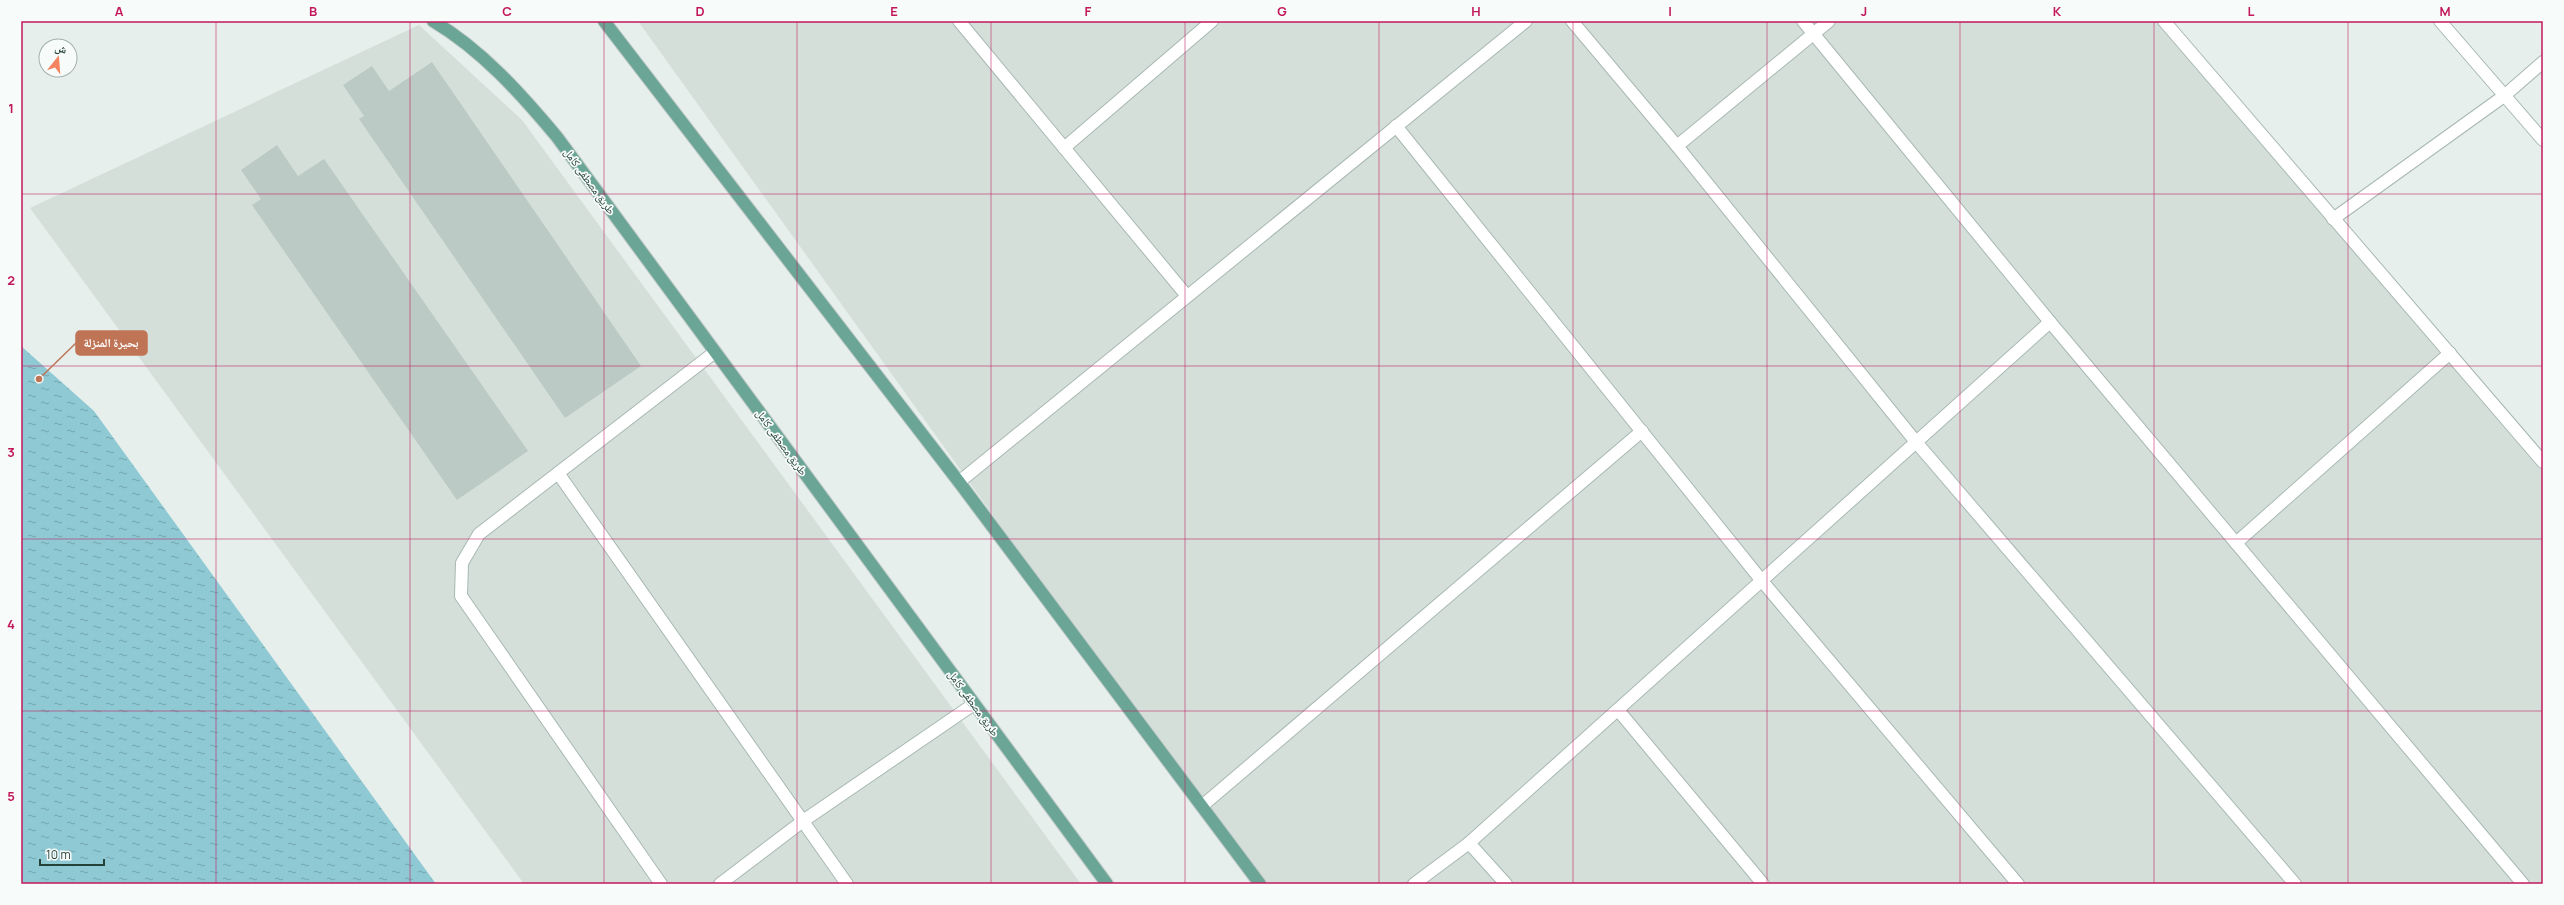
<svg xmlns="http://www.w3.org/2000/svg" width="2564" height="905" viewBox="0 0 2564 905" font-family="Manrope,'Noto Naskh Arabic',sans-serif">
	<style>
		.built { fill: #d4dfda }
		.water { fill: url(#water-ripples) }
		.building { fill: #bbcac4 }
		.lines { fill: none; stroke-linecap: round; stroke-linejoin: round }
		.minor-casing { stroke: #a8b8b2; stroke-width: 14 }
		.major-casing { stroke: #c2cac8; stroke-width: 14 }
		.minor { stroke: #fff; stroke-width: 12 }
		.major { stroke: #6aa596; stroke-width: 12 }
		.grid { fill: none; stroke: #c2185b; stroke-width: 1; stroke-opacity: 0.55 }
		.labels { text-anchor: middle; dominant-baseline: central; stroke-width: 3.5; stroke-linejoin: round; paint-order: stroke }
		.street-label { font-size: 11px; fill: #24423a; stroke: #f7fbf9 }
		.leader { fill: none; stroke: #c07456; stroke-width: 1.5 }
		.callout-dot { fill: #c07456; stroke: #f7fbf9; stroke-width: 1.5 }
		.callout { fill: #c07456; stroke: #c07456; stroke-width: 1.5 }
		.callout-label { font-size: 12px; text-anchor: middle; font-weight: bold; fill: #fff }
		.neatline { fill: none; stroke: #c2185b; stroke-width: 1.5 }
		.grid-label { font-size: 13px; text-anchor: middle; font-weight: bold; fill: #c2185b }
	</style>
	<defs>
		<pattern id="water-ripples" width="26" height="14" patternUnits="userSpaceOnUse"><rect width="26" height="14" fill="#8ec9d4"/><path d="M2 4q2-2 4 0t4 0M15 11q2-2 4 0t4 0" fill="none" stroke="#74a5ad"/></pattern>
	</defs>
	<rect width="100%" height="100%" fill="#e6efeb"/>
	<g class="built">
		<polygon points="638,21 2156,21 2543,471 2543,884 1258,884"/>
		<polygon points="419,25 522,120 1081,884 524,884 30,208"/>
	</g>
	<polygon class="water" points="21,346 94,411 436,884 21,884"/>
	<g class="building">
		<polygon points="432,62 641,366 565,418 359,119 364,116 343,85 372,66 389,91"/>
		<polygon points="277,145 298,176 324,159 528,451 457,500 252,205 261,199 241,170"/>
	</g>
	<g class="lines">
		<g class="minor-casing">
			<g id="minor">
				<polyline points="959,21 1187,296"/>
				<polyline points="1572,21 1677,146 1916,442 2295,884"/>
				<polyline points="1803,21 2050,322 2523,884"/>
				<polyline points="2164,21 2543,462"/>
				<polyline points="2440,21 2543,140"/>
				<polyline points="1396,126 1762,581 2018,884"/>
				<polyline points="1677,146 1829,21"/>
				<polyline points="1064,148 1212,21"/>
				<polyline points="2333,219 2504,96 2543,62"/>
				<polyline points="558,473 847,884"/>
				<polyline points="959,482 1526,21"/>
				<polyline points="2236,543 2450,353"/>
				<polyline points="1618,710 1763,884"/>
				<polyline points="1202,806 1642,431"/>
				<polyline points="1469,843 1506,884"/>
				<polyline points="661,884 461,596 462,563 479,534 715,352"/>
				<polyline points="720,884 803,821 974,704"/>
				<polyline points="1414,884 1469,843 2050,322"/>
			</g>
		</g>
		<g class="major-casing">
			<g id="major">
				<path d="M433,21C482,50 521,94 557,137L1107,884"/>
				<polyline points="604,21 959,482 1260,884"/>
			</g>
		</g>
		<use href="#minor" class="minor"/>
		<use href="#major" class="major"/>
	</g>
	<path class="grid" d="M216,21V884M410,21V884M604,21V884M797,21V884M991,21V884M1185,21V884M1379,21V884M1573,21V884M1767,21V884M1960,21V884M2154,21V884M2348,21V884M21,194H2543M21,366H2543M21,539H2543M21,711H2543"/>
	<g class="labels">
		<g class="street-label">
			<text transform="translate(590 181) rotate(54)">طريق مصطفى كامل</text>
			<text transform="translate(782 442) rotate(54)">طريق مصطفى كامل</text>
			<text transform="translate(974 703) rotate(54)">طريق مصطفى كامل</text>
		</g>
	</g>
	<path class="leader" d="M39 379L76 343"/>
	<circle class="callout-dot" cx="39" cy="379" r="4"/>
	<rect class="callout" x="76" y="331" width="71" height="24" rx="4"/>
	<g class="callout-label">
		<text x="111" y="347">بحيرة المنزلة</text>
	</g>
	<rect width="2564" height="905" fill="none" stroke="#f7fbf9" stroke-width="44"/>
	<g transform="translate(58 58) rotate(17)"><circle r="19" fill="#f7fbf9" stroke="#a3b1ad"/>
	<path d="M0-3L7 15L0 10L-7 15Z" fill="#f4845f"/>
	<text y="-6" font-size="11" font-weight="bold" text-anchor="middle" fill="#24423a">ش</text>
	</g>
	<path d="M40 859v6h64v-6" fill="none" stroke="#24423a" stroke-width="2"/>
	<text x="46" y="859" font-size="12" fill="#24423a" stroke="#f7fbf9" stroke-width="3" paint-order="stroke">10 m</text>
	<rect x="22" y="22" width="2520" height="861" class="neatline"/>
	<g class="grid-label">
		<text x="119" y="16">A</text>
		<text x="313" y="16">B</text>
		<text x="507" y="16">C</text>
		<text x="700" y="16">D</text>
		<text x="894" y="16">E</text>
		<text x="1088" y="16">F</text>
		<text x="1282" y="16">G</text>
		<text x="1476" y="16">H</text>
		<text x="1670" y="16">I</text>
		<text x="1864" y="16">J</text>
		<text x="2057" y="16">K</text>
		<text x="2251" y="16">L</text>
		<text x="2445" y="16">M</text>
		<text x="11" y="113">1</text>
		<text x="11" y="285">2</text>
		<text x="11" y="457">3</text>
		<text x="11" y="629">4</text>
		<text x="11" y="801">5</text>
	</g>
</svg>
